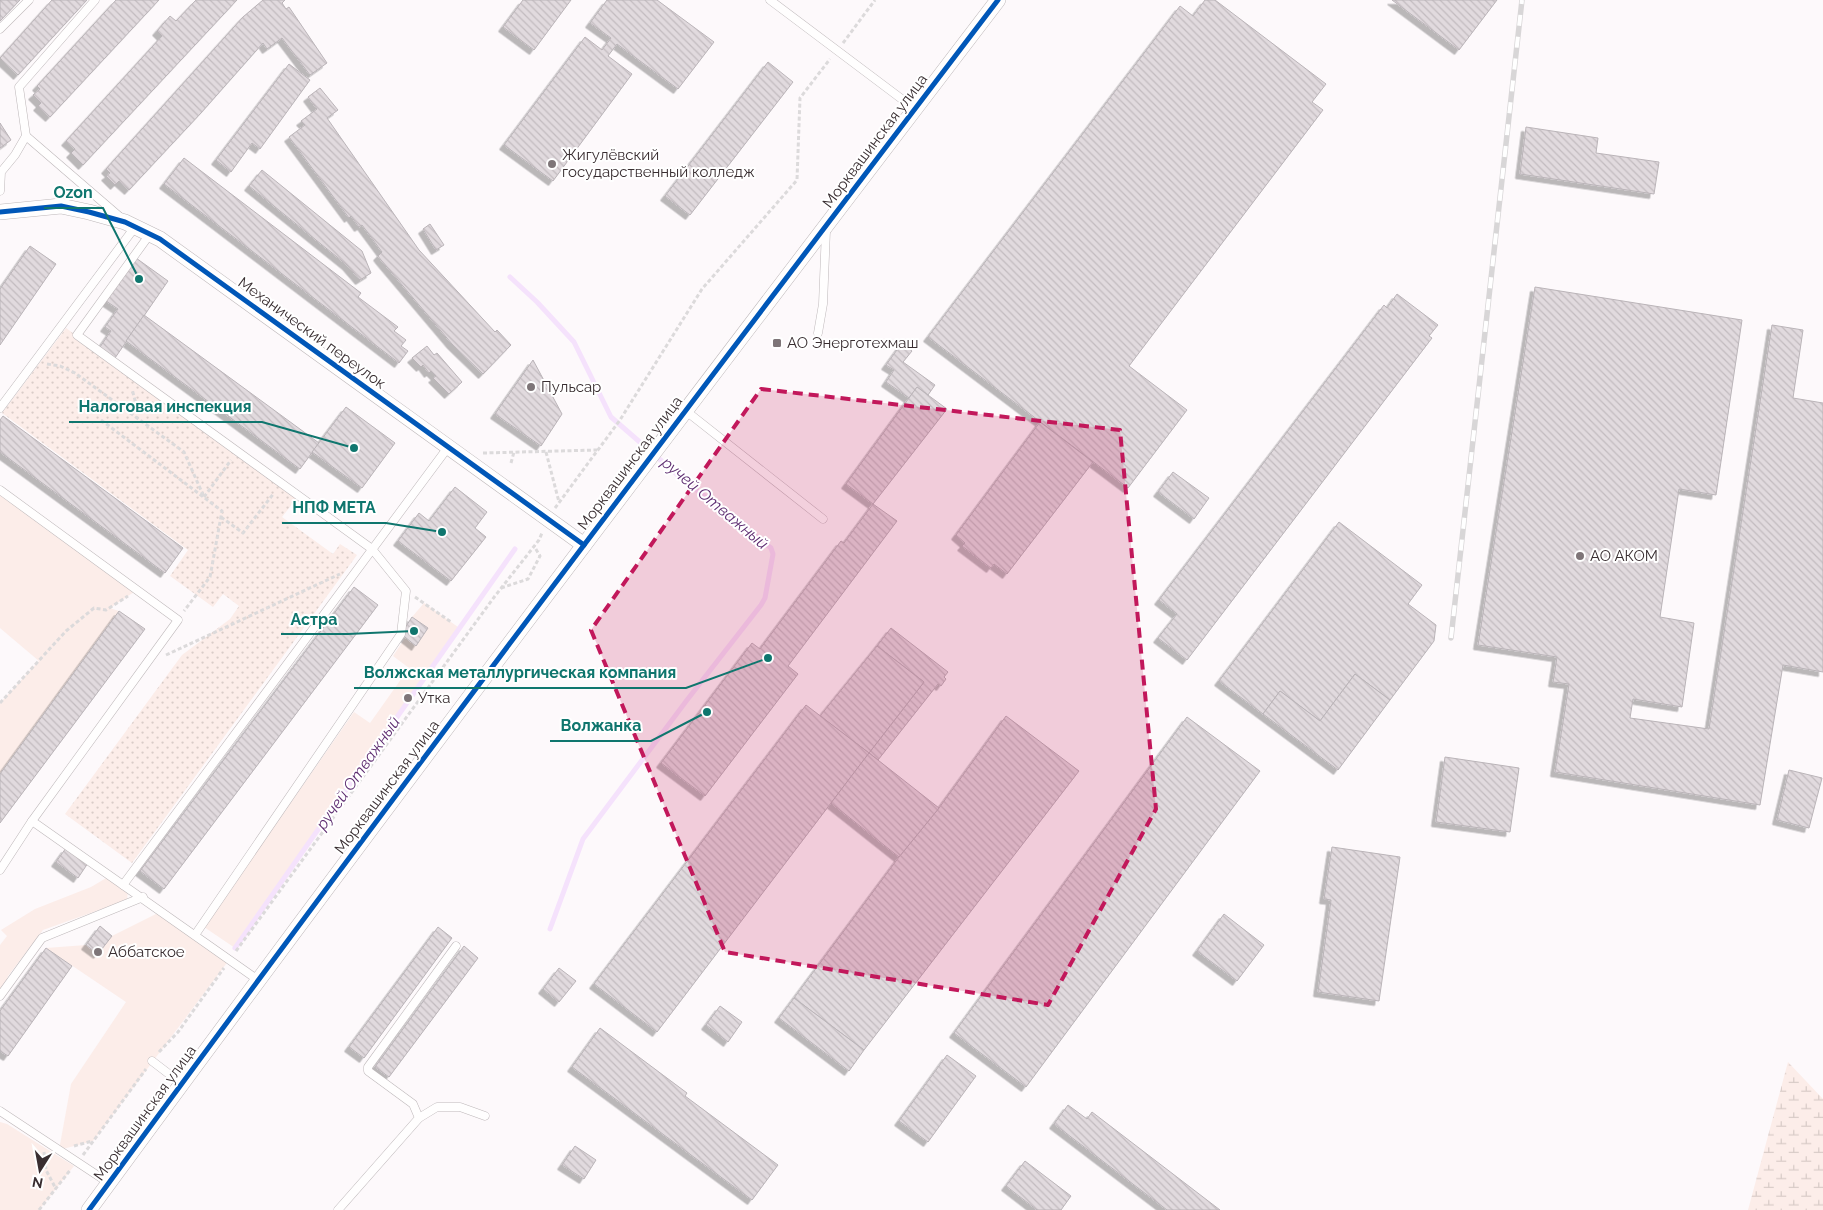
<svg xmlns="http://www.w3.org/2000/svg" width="1823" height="1210" viewBox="0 0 1823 1210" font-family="Raleway,sans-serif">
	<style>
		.green { fill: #fcede9 }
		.wetland { fill: url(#wetland-marsh) }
		.park { fill: url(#park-dots) }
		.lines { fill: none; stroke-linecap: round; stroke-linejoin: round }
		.stream { stroke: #f5e2fc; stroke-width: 5 }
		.building { fill: url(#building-back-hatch); stroke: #bab4b8; filter: url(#shadow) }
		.service-casing { stroke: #beb8ba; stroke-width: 9 }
		.minor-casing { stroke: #beb8ba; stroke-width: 16 }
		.path { stroke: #dcdadb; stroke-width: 3; stroke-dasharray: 4 2.5; stroke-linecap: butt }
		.service { stroke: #fffefe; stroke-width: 8 }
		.minor { stroke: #fffefe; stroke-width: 15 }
		.rail-casing { stroke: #d8d6d7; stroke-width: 5.5 }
		.rail { stroke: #fff; stroke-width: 4; stroke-dasharray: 11; stroke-linecap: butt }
		.cycleway-casing { stroke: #fff; stroke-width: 8 }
		.cycleway { stroke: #0057b8; stroke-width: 5 }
		.marked { fill: #c2185b; fill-opacity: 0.2; stroke: #c2185b; stroke-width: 4; stroke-dasharray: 10 6; stroke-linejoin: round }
		.poi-dot { fill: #7e7578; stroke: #fff; stroke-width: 2 }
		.labels { text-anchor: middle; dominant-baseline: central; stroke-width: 4; stroke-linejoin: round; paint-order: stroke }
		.street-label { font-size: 15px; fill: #392e31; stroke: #fff }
		.poi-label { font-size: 15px; fill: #392e31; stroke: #fff; text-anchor: start }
		.water-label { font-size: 16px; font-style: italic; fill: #5e2d71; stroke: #fff }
		.leader { fill: none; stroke: #0f766e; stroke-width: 2 }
		.callout-dot { fill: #0f766e; stroke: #fff; stroke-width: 2 }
		.callout-label { font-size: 16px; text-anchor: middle; font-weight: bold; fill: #0f766e; stroke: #fff; stroke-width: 4; stroke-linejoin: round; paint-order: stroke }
	</style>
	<defs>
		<pattern id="wetland-marsh" width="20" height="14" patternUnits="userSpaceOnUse" patternTransform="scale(1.25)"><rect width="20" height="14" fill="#fcede9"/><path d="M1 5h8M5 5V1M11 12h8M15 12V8" fill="none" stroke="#d9ccc8"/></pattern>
		<pattern id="park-dots" width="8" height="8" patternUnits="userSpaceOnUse" patternTransform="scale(1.25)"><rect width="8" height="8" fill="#fcede9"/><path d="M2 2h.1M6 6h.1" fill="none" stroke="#d9ccc8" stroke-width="1.8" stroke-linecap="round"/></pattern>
		<pattern id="building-back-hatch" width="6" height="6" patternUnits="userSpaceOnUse" patternTransform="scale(1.25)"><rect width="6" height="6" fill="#e1dade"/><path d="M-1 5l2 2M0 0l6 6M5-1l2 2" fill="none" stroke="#c2bbbf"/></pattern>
		<filter id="shadow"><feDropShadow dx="-4.5" dy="4.5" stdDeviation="0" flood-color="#0004"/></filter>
	</defs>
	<rect width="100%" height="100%" fill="#fdf9fb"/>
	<g class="green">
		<polygon points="0,490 137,590 110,608 119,611 0,774 0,703 39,661 0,628"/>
		<polygon points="424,603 458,627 235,948 204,927 354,712 370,723 409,668 393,656 405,638 416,646 428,628 412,617"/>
		<polygon points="108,877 128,890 127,900 43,930 8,976 6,983 0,991 0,945 7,936 1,930 35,909 91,887"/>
		<polygon points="162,911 229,960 93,1141 59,1150 71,1084 126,1002 46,948 86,945 98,954 112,936"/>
		<polygon points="0,1122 7,1124 74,1166 39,1210 0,1210"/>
	</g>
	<polygon class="wetland" points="1788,1062 1823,1099 1823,1210 1748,1210"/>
	<polygon class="park" points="66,328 297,498 282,517 333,554 340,544 357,555 132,863 65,814 182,655 230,619 239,606 223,594 213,607 170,576 188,550 2,413"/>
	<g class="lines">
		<g class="stream">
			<polyline points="510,277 537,302 574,342 611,417 680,477 771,548 773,554 765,598 761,605 687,700 583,839 550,929"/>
			<polyline points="235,948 515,549"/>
		</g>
	</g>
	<g class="building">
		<polygon points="0,0 20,0 0,21"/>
		<polygon points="52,0 87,0 18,75 0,58"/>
		<polygon points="116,0 159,0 50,117 38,106 41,103 33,95 40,89 37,86"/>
		<polygon points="196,0 237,0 83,165 71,153 75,149 66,141 162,36 157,31 170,16 176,21"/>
		<polygon points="263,0 285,0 282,3 286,9 289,7 327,63 310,75 282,38 267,49 263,43 201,113 129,190 119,181 115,185 106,176 110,173 106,169 243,17"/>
		<polygon points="523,0 571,0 534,50 503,27"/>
		<polygon points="607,0 657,0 714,42 678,89 617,44 608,56 632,74 553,181 504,145 585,37 602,50 611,38 590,23"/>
		<polygon points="1205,0 1215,0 1326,84 1312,102 1323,110 1129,366 1187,410 1128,488 928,337 1180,6 1193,16"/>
		<polygon points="1392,0 1497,0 1459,50"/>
		<polygon points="768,62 793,82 690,215 665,196"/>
		<polygon points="289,64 310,80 260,149 252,143 231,172 216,160"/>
		<polygon points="320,88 338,110 327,118 419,250 495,332 497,330 511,345 483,374 452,344 381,260 378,256 382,252 362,225 359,227 351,216 349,218 289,137 305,125 301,121 317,109 308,97"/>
		<polygon points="0,123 11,140 0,148"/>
		<polygon points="1526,127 1598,138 1596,153 1659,162 1654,194 1520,174"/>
		<polygon points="184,158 361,293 358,297 398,327 394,331 406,340 401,346 408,351 399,363 164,184"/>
		<polygon points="262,170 362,251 371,273 360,280 347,265 249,186"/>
		<polygon points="430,224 444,245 436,250 423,229"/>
		<polygon points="30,246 56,264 0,345 0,289"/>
		<polygon points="136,258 168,281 115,358 100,347 111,331 105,327 118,309 106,301"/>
		<polygon points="1535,287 1742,320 1716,495 1679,489 1660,617 1694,623 1682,707 1633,699 1630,718 1709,729 1772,325 1803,330 1793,398 1823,403 1823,672 1783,665 1760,805 1555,772 1569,684 1553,682 1557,657 1478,645"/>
		<polygon points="1397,294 1438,325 1429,336 1432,338 1187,660 1158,638 1177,614 1159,600 1384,305 1387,308"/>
		<polygon points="144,315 319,443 300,469 126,341"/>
		<polygon points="902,343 912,351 903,362 935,385 928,395 917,387 909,398 886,382 894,370 886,365"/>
		<polygon points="427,346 434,355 437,353 462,382 449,394 433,378 436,376 431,371 429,373 423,365 421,367 412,358"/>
		<polygon points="533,360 562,414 541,446 495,414"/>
		<polygon points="917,387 947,409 873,504 846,484"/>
		<polygon points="346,407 395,443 362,488 312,452"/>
		<polygon points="3,416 183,548 165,573 0,452 0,420"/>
		<polygon points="1040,422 1093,462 1007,574 994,564 991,568 962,546 965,543 956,535"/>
		<polygon points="1173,472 1209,498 1194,519 1158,492"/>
		<polygon points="455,487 487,512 475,528 486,537 451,581 398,541 419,513 429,521"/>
		<polygon points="873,504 897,521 788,666 798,674 705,796 661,763 752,643 760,649 841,541 844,543"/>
		<polygon points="1339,522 1422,585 1408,604 1436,625 1434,641 1390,700 1355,674 1320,721 1280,691 1263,714 1219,681"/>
		<polygon points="354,587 378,605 164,889 140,871"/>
		<polygon points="119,611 145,629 0,823 0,774"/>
		<polygon points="412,617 428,628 416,646 401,634"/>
		<polygon points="891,628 948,672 944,677 946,679 941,686 938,684 878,760 869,753 924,682 877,646"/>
		<polygon points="877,646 924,682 869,753 820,716"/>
		<polygon points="1355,674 1390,700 1338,770 1263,714 1280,691 1320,721"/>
		<polygon points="806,705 869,753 657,1032 594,984"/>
		<polygon points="1006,716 1079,771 864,1050 794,998 899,857 939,808"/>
		<polygon points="1187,717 1260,771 1026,1087 954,1033"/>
		<polygon points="869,753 939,808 899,857 831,803"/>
		<polygon points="1445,757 1519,768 1510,832 1436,822"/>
		<polygon points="1789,770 1822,778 1809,828 1777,820"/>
		<polygon points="1332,847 1400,857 1379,1001 1318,992 1331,900 1324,899"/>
		<polygon points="66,848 88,863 78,878 56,862"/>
		<polygon points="1224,914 1264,945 1237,981 1197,951"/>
		<polygon points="100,926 112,936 98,954 86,945"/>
		<polygon points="438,927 452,938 364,1058 349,1047"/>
		<polygon points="464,946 478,958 389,1077 375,1067"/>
		<polygon points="46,948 72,966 8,1056 0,1051 0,1011"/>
		<polygon points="559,968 576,981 559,1002 543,989"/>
		<polygon points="794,998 864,1050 849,1071 779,1018"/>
		<polygon points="720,1006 742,1022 728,1042 706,1025"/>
		<polygon points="600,1028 687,1093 685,1096 778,1165 752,1200 572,1067"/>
		<polygon points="947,1055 976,1076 928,1142 899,1121"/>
		<polygon points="1068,1105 1087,1119 1092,1112 1220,1210 1167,1210 1054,1124"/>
		<polygon points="575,1146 596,1160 584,1179 562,1165"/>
		<polygon points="1025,1161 1071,1196 1061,1210 1037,1210 1006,1186"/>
	</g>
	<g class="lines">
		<g class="service-casing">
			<g id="service">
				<polyline points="770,0 915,109"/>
				<polyline points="0,29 29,0"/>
				<polyline points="26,136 120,217"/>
				<polyline points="0,191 1,172 15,155 26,136 19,87 95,0"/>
				<polyline points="150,234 77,335 372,549 406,591 401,634 195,935"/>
				<polyline points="818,333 823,304 826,230"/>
				<polyline points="0,408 135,227"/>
				<polyline points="686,411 823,519"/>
				<polyline points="0,490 178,620 32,821 123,885"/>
				<polyline points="0,870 32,821"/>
				<polyline points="258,980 123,885 449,446"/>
				<polyline points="0,996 42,938 143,897"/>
				<polyline points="152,1061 182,1084"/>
				<polyline points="0,1111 109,1183"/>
				<polyline points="419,1118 437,1107 460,1107 485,1116"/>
				<polyline points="338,1210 419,1118 413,1104 368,1071 368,1067 456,946"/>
			</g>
		</g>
		<g class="minor-casing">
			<g id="minor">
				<polyline points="0,212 61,206 89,212 125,222 160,239 584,545"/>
				<path d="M89,1210C387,803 692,401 998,0"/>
			</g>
		</g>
		<g class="path">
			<polyline points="843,43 875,0"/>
			<polyline points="47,364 60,366 75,373 184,452 204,497"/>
			<polyline points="131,413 136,404 132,389"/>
			<polyline points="101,420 222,511 210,577 184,611"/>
			<polyline points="546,452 559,502"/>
			<polyline points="483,453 597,450"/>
			<polyline points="511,463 514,452"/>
			<polyline points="204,497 231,460"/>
			<polyline points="555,508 620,420 702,289 797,180 800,98 830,59"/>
			<polyline points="221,517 243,533 274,493"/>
			<polyline points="501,588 528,579 540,556 534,546"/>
			<polyline points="415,597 451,622"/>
			<polyline points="166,655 340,574"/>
			<polyline points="0,703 66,631 94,608 106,610 128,596"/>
			<polyline points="236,951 495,596 539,540 542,533"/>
			<polyline points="159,1052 178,1032 224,968"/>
			<polyline points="74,1146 92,1141"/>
			<polyline points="44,1152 46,1170 56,1189"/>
			<polyline points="83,1155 146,1069"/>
			<polyline points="39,1210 71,1169"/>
		</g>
		<use href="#service" class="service"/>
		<use href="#minor" class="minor"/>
		<g class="rail-casing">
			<polyline id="rail" points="1451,638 1522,0"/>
		</g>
		<use href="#rail" class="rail"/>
		<g class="cycleway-casing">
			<g id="cycleway">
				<polyline points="0,212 61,206 89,212 125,222 160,239 584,545"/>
				<path d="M89,1210C387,803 692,401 998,0"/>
			</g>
		</g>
		<use href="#cycleway" class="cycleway"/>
	</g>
	<path class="marked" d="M761,389L1120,430L1156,809L1048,1005L725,952L591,630Z"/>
	<g class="poi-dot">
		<circle cx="552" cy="164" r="5"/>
		<rect x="772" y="338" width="10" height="10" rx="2.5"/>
		<circle cx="531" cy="387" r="5"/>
		<circle cx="1580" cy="556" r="5"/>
		<circle cx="408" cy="698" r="5"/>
		<circle cx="98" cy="952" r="5"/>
	</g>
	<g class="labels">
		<g class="street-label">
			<text transform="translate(875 141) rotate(-53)">Морквашинская улица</text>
			<text transform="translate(312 333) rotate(36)">Механический переулок</text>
			<text transform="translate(630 463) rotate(-53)">Морквашинская улица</text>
			<text transform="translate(387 787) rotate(-53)">Морквашинская улица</text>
			<text transform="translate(145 1113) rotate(-54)">Морквашинская улица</text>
		</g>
		<g class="poi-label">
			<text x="562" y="155">Жигулёвский<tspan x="562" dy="17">государственный колледж</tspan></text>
			<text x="787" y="343">АО Энерготехмаш</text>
			<text x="541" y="387">Пульсар</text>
			<text x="1590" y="556">АО АКОМ</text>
			<text x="418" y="698">Утка</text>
			<text x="108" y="952">Аббатское</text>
		</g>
		<g class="water-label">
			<text transform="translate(715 503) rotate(40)">ручей Отважный</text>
			<text transform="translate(358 773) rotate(-55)">ручей Отважный</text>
		</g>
	</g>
	<path class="leader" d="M139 279L103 208H44M354 448L262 422H69M442 532L386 523H282M414 631L348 634H281M768 658L686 688H354M707 712L651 741H550"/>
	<g class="callout-dot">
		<circle cx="139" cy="279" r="5"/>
		<circle cx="354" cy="448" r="5"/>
		<circle cx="442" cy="532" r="5"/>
		<circle cx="414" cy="631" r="5"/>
		<circle cx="768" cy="658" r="5"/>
		<circle cx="707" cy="712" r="5"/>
	</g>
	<g class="callout-label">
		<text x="73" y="198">Ozon</text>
		<text x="165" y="412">Налоговая инспекция</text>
		<text x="334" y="513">НПФ МЕТА</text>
		<text x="314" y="625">Астра</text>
		<text x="520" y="678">Волжская металлургическая компания</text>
		<text x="601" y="731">Волжанка</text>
	</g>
	<g transform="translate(40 1170) rotate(191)" stroke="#ffffff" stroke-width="4" paint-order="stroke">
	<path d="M0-4L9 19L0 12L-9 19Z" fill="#392e31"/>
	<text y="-8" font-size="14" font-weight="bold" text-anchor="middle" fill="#392e31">N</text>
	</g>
</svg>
